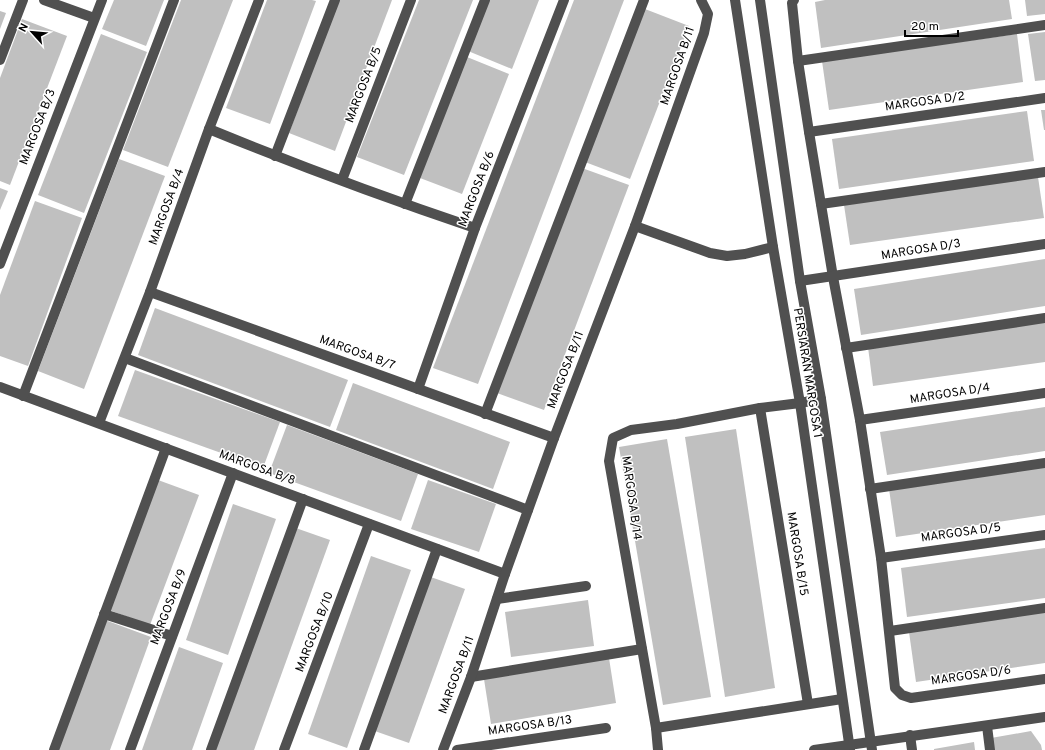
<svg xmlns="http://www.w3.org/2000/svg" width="1045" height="750" viewBox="0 0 1045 750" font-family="Overpass,sans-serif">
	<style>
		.building { fill: #c0c0c0 }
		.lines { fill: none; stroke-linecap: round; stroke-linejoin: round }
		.minor { stroke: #505050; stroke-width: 10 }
		.labels { text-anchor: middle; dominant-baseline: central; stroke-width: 3; stroke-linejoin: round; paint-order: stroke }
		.street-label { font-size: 12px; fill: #000; stroke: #fff }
	</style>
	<rect width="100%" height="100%" fill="#fff"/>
	<g class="building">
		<polygon points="114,0 164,0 146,46 102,29"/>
		<polygon points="181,0 233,0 168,167 123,150"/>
		<polygon points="267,0 312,0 316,1 270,124 226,108"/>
		<polygon points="339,0 392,0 335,151 289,133"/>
		<polygon points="419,0 473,0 404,175 357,157"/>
		<polygon points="488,0 539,0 512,69 468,51"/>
		<polygon points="574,0 624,0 478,384 433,368"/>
		<polygon points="825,0 1009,0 1012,19 821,48 815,2"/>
		<polygon points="1025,0 1045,0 1045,14 1027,16"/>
		<polygon points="645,9 689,26 630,179 585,162"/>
		<polygon points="0,11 6,13 0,29"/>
		<polygon points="22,19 67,36 10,185 0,181 0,78"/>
		<polygon points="1045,32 1045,80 1035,81 1028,34"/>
		<polygon points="101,34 147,52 84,213 38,195"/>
		<polygon points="1017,34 1023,82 829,110 822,61"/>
		<polygon points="467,57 509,74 462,194 420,178"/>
		<polygon points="1041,110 1045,110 1045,130 1044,130"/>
		<polygon points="1027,111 1034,161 839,189 832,139"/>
		<polygon points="119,159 165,176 84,389 38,371"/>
		<polygon points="582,168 629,185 544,410 497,393"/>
		<polygon points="1038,177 1044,218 850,245 844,205"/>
		<polygon points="0,188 8,191 0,210"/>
		<polygon points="35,201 82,218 28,366 0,356 0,295"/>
		<polygon points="1045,259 1045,306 861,335 854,289"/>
		<polygon points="155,308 348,380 330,427 138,355"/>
		<polygon points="1045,322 1045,362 873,386 868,347"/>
		<polygon points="135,370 280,422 263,468 118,416"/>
		<polygon points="353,383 510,442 493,489 336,430"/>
		<polygon points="1045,407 1045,451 887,475 880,432"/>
		<polygon points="287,425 418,474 401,521 269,473"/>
		<polygon points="736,429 775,688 725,697 685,437"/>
		<polygon points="667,439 711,697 663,705 619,447"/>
		<polygon points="1045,466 1045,515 896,537 889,489"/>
		<polygon points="158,480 199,495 150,625 109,610"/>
		<polygon points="428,480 496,504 479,552 411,529"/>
		<polygon points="233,504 276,519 228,655 186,640"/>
		<polygon points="290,526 330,540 254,750 209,750"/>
		<polygon points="1045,548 1045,598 907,617 901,568"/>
		<polygon points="371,556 411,570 347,748 308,734"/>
		<polygon points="425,575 465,589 409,743 369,729"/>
		<polygon points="588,600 594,646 511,657 505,612"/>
		<polygon points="1045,612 1045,663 916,682 909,632"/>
		<polygon points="105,620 151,637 110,750 58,750"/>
		<polygon points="179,647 223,663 192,750 142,750"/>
		<polygon points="609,658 616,703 491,724 484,679"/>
		<polygon points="1031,731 1041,745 1042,750 992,750 991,738"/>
		<polygon points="974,742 975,750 934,750 934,749"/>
	</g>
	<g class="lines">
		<g class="minor">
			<polyline points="44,0 94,18"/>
			<polyline points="735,0 773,247 800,403 850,750"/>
			<polyline points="760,0 800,281 821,399 872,750"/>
			<polyline points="794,0 792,3 798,61 809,132 833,277 860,420 881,558 895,688 902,695 911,698 1045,679"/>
			<polyline points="0,60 23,0"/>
			<polyline points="798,61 1045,25"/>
			<path d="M209,129C297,165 386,198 475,228"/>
			<polyline points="809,132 1045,98"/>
			<polyline points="275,156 335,0"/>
			<polyline points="342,180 411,0"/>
			<polyline points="405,204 485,0"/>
			<polyline points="821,204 1045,172"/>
			<polyline points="635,226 710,253 727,256 745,254 773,247"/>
			<polyline points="0,264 102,0"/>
			<polyline points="800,281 1045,244"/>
			<polyline points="150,292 554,438"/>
			<polyline points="846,348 1045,318"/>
			<polyline points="125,358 528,510"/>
			<polyline points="0,387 505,574"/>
			<polyline points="418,389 475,228 564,0"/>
			<polyline points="23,396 174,0"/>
			<polyline points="760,408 808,704"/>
			<polyline points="485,414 644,0"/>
			<polyline points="860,420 1045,393"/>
			<polyline points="99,423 150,292 209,129 259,0"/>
			<polyline points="870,489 1045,463"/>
			<polyline points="881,558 1045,535"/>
			<polyline points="497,599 586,586"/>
			<polyline points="104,614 172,636"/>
			<polyline points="890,631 1045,608"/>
			<polyline points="471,677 642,649"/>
			<polyline points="987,726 990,750"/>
			<polyline points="656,728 842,699"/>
			<polyline points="910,735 912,750"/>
			<polyline points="54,750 166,448"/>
			<polyline points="130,750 233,473"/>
			<polyline points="211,750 303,499"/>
			<polyline points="284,750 369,524"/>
			<polyline points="364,750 437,549"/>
			<polyline points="443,750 471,677 505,574 554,438 635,226 704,33 708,14 701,0"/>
			<polyline points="457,750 606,728"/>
			<polyline points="658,750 656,728 609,461 613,438 631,430 677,424 760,408 800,403 821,399"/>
			<polyline points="814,750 1045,717"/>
		</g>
	</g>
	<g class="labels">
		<g class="street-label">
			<text transform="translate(678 66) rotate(-71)">MARGOSA B/11</text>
			<text transform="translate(364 85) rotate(-69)">MARGOSA B/5</text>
			<text transform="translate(925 102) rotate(-8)">MARGOSA D/2</text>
			<text transform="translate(38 127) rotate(-69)">MARGOSA B/3</text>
			<text transform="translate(477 189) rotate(-69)">MARGOSA B/6</text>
			<text transform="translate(167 207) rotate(-70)">MARGOSA B/4</text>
			<text transform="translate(921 250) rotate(-9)">MARGOSA D/3</text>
			<text transform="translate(357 353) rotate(20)">MARGOSA B/7</text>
			<text transform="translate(566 370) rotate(-69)">MARGOSA B/11</text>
			<text transform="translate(807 373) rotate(81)">PERSIARAN MARGOSA 1</text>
			<text transform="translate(950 394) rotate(-9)">MARGOSA D/4</text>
			<text transform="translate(257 468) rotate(20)">MARGOSA B/8</text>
			<text transform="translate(631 498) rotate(82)">MARGOSA B/14</text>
			<text transform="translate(961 533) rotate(-8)">MARGOSA D/5</text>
			<text transform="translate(797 554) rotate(81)">MARGOSA B/15</text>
			<text transform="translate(169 607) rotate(-69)">MARGOSA B/9</text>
			<text transform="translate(315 632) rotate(-69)">MARGOSA B/10</text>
			<text transform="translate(457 675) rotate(-70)">MARGOSA B/11</text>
			<text transform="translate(971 676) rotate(-8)">MARGOSA D/6</text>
			<text transform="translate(530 726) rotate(-8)">MARGOSA B/13</text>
		</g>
	</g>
	<g transform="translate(32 32) rotate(297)" stroke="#ffffff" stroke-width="3" paint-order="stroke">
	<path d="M0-3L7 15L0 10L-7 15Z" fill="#000000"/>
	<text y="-6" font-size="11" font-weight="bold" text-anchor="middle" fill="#000000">N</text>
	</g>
	<path d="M905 30v6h53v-6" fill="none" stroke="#000000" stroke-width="2"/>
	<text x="911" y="30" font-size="12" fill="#000000" stroke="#ffffff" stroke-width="3" paint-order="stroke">20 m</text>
</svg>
